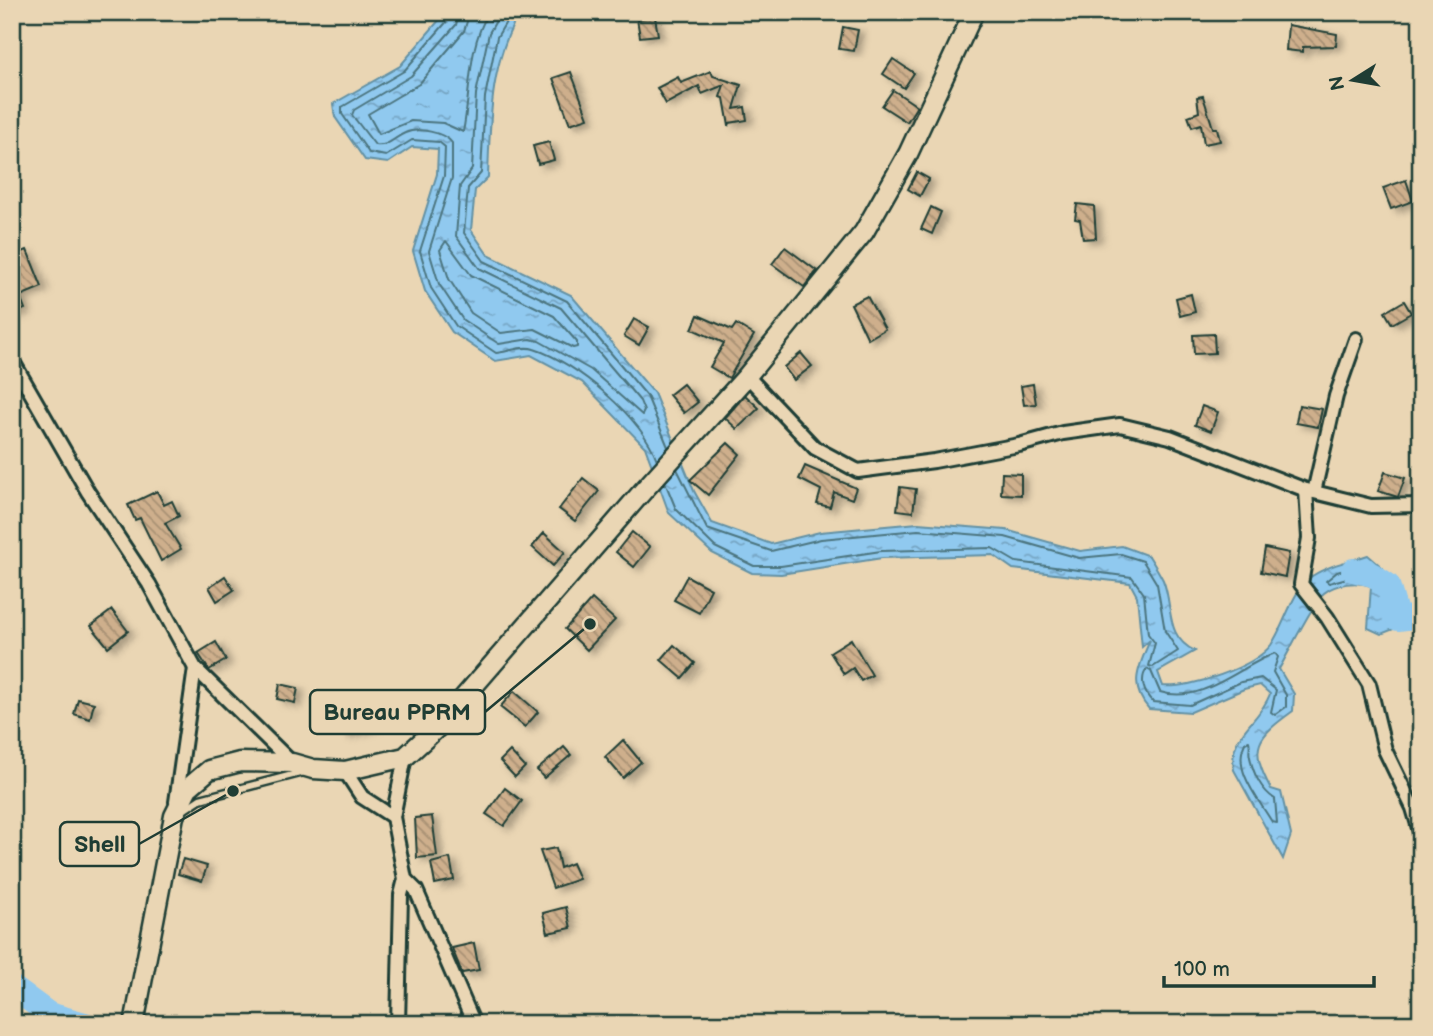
<svg xmlns="http://www.w3.org/2000/svg" width="1433" height="1036" viewBox="0 0 1433 1036" font-family="'Balsamiq Sans',sans-serif">
	<style>
		.water { fill: url(#water-ripples); stroke: #6391a4; stroke-width: 2 }
		.lines { fill: none; stroke-linecap: round; stroke-linejoin: round }
		.shore { stroke: #4c757f; stroke-width: 2 }
		.river { stroke: #90c9ef; stroke-width: 24 }
		.building { fill: url(#building-back-hatch); stroke: #1f3d34; stroke-width: 2; filter: url(#shadow) }
		.service-casing { stroke: #1f3d34; stroke-width: 11 }
		.minor-casing { stroke: #1f3d34; stroke-width: 18 }
		.secondary-casing { stroke: #1f3d34; stroke-width: 23 }
		.service { stroke: #ead6b4; stroke-width: 6 }
		.minor { stroke: #ead6b4; stroke-width: 12 }
		.secondary { stroke: #ead6b4; stroke-width: 18 }
		.leader { fill: none; stroke: #1f3d34; stroke-width: 2.5 }
		.callout-dot { fill: #1f3d34; stroke: #ead6b4; stroke-width: 2.5 }
		.callout { fill: #ead6b4; stroke: #1f3d34; stroke-width: 2.5 }
		.callout-label { font-size: 23px; text-anchor: middle; font-weight: bold; fill: #1f3d34 }
	</style>
	<defs>
		<pattern id="water-ripples" width="26" height="14" patternUnits="userSpaceOnUse" patternTransform="scale(1.75)"><rect width="26" height="14" fill="#90c9ef"/><path d="M2 4q2-2 4 0t4 0M15 11q2-2 4 0t4 0" fill="none" stroke="#75a4c2"/></pattern>
		<pattern id="building-back-hatch" width="6" height="6" patternUnits="userSpaceOnUse" patternTransform="scale(1.75)"><rect width="6" height="6" fill="#ceaf8c"/><path d="M-1 5l2 2M0 0l6 6M5-1l2 2" fill="none" stroke="#a79073"/></pattern>
		<filter id="shadow"><feDropShadow dx="6" dy="3.5" stdDeviation="3.5" flood-color="#0004"/></filter>
	</defs>
	<rect width="100%" height="100%" fill="#ead6b4"/>
	<filter id="ink" filterUnits="userSpaceOnUse"><feTurbulence type="fractalNoise" baseFrequency=".0143" numOctaves="2"/><feDisplacementMap in="SourceGraphic" scale="14" xChannelSelector="R" yChannelSelector="G"/><feConvolveMatrix kernelMatrix="1 2 1 2 8 2 1 2 1" color-interpolation-filters="sRGB"/></filter>
	<g filter="url(#ink)">
		<path class="water" d="M446,12H520C490,61 490,121 488,177L475,190L471,230L488,255L571,295L654,393L694,491L712,523L771,544L820,532L918,523L1006,530L1080,551L1122,546L1149,556C1154,564 1159,572 1163,580C1174,607 1164,636 1195,651L1158,672L1163,686C1190,689 1254,667 1271,645C1285,625 1292,590 1312,576C1329,565 1349,561 1368,555L1383,568L1387,603L1402,608L1412,607L1404,625L1381,634L1368,628L1371,586C1357,581 1336,583 1324,593C1313,602 1288,654 1279,669L1294,694L1293,711C1257,737 1248,747 1271,789L1281,792L1291,835L1283,859L1234,770C1228,733 1258,725 1270,694L1260,685L1244,689L1191,712L1149,709C1128,686 1139,666 1150,640L1142,647L1137,596L1130,583L1013,569L993,555L882,558L781,574L752,573L712,553L669,513L645,447L582,382L531,355L495,361L452,332L425,291L413,251L437,174L438,149L412,147L388,163L365,160L335,117L333,104L400,66Z"/>
		<g class="lines">
			<g class="shore">
				<path d="M451,12L449,19L404,71L342,107V114L369,153L386,156L412,140L439,142L445,147L444,176L420,251L431,288L456,326L496,353C507,352 523,345 534,349C576,362 642,418 657,460"/>
				<path d="M459,12L456,25L411,76L354,110L352,115L375,145C389,147 393,138 405,133C418,127 444,132 452,143V178L429,251L439,284L463,320L499,344L530,339L539,341L591,370L642,415L644,411L640,401L561,308L479,268L456,236L460,186L472,169L476,94L489,33L501,12"/>
				<path d="M470,12L464,31L419,84L368,114L379,134L411,121L443,123L463,132C471,93 467,47 489,12"/>
				<polyline points="512,12 497,37 485,97 481,173 468,188 464,233 484,261 567,301 647,396 668,447"/>
				<polygon points="446,241 471,275 554,316 577,342 577,347 573,348 535,329 501,333 471,313 449,279 440,250"/>
				<polyline points="665,482 676,509 715,547 754,566 781,566 881,551 992,548 1016,562 1132,577 1144,594 1148,634 1155,643 1149,666 1153,667 1178,651 1165,631 1157,584 1143,561 1121,554 1079,558 1005,537 918,530 821,539 771,551 707,529 677,469"/>
				<polygon points="1365,564 1376,572 1375,578 1358,575 1329,583 1326,581 1337,572"/>
				<path d="M1275,653L1278,657L1273,672L1286,695V707L1275,715L1271,712L1276,690L1261,678L1241,682L1190,705L1153,702C1144,694 1139,679 1147,669L1151,671L1160,692C1202,705 1239,667 1275,653Z"/>
				<path d="M1249,741C1251,747 1248,751 1250,757C1253,774 1262,791 1275,799L1277,823L1272,822C1258,798 1232,770 1245,743Z"/>
			</g>
			<g class="river">
				<polyline points="1353,570 1373,575 1388,585 1398,619 1421,616"/>
				<polyline points="12,987 49,1014 85,1024"/>
			</g>
		</g>
		<g class="building">
			<polygon points="655,17 658,35 640,37 637,19"/>
			<polygon points="1288,25 1337,34 1336,46 1303,47 1303,52 1286,50"/>
			<polygon points="843,27 858,30 854,51 839,49"/>
			<polygon points="893,59 914,73 904,88 883,74"/>
			<polygon points="711,71 713,76 741,85 734,109 745,107 747,120 730,123 729,126 724,98 720,97 724,85 702,94 699,86 666,104 657,88 678,77 681,83"/>
			<polygon points="571,72 588,118 570,124 553,78"/>
			<polygon points="893,90 917,106 907,122 882,106"/>
			<polygon points="1203,96 1213,128 1217,128 1220,141 1204,144 1201,124 1192,127 1188,116 1199,112 1197,97"/>
			<polygon points="549,142 554,160 538,164 533,146"/>
			<polygon points="917,172 929,179 920,196 908,189"/>
			<polygon points="1406,180 1413,201 1391,209 1383,188"/>
			<polygon points="1077,204 1094,206 1096,238 1083,239 1080,220 1075,219"/>
			<polygon points="931,207 941,212 932,234 921,229"/>
			<polygon points="785,247 817,271 804,287 772,264"/>
			<polygon points="27,250 42,287 20,296 25,309 12,314 12,256"/>
			<polygon points="1191,294 1195,312 1180,316 1176,298"/>
			<polygon points="867,296 885,329 868,339 851,304"/>
			<polygon points="1404,301 1411,313 1392,324 1385,312"/>
			<polygon points="698,315 732,330 736,324 754,335 729,378 710,367 724,343 692,329"/>
			<polygon points="634,319 649,327 639,345 624,336"/>
			<polygon points="1214,334 1215,353 1194,354 1193,335"/>
			<polygon points="801,353 812,366 794,380 784,367"/>
			<polygon points="683,384 698,402 684,413 669,395"/>
			<polygon points="1033,384 1036,404 1024,405 1021,386"/>
			<polygon points="745,395 759,408 737,429 725,418"/>
			<polygon points="1299,405 1322,409 1318,427 1296,423"/>
			<polygon points="1202,406 1218,412 1211,431 1195,425"/>
			<polygon points="728,443 740,454 708,495 690,480"/>
			<polygon points="805,466 856,488 852,499 834,492 830,507 817,504 821,490 799,479"/>
			<polygon points="1385,472 1405,478 1398,497 1378,491"/>
			<polygon points="1002,473 1021,474 1021,495 1001,494"/>
			<polygon points="583,478 599,491 575,521 559,509"/>
			<polygon points="900,487 916,489 913,512 897,510"/>
			<polygon points="157,491 164,505 172,501 179,516 165,523 181,549 161,561 140,518 135,520 128,505"/>
			<polygon points="632,532 650,547 634,567 616,552"/>
			<polygon points="544,533 565,552 553,566 532,547"/>
			<polygon points="1265,548 1289,553 1285,577 1261,572"/>
			<polygon points="225,576 234,590 217,601 209,587"/>
			<polygon points="687,576 711,589 699,613 674,600"/>
			<polygon points="592,599 615,620 587,650 565,629"/>
			<polygon points="112,610 128,631 108,647 91,626"/>
			<polygon points="851,639 872,675 861,681 853,668 844,674 830,652"/>
			<polygon points="216,642 226,660 209,670 198,653"/>
			<polygon points="674,645 695,663 682,678 661,660"/>
			<polygon points="280,684 298,688 295,703 277,699"/>
			<polygon points="514,691 538,712 525,727 500,707"/>
			<polygon points="78,699 94,703 90,719 74,714"/>
			<polygon points="365,700 372,726 343,734 336,707"/>
			<polygon points="623,740 641,762 623,778 605,757"/>
			<polygon points="564,747 571,755 544,778 537,770"/>
			<polygon points="510,751 525,767 515,777 500,761"/>
			<polygon points="505,788 522,801 504,826 486,814"/>
			<polygon points="432,816 437,856 417,858 415,818"/>
			<polygon points="556,848 560,868 572,863 579,879 553,888 540,851"/>
			<polygon points="450,858 454,880 435,884 431,863"/>
			<polygon points="183,859 207,866 202,881 178,874"/>
			<polygon points="566,907 571,928 548,933 543,913"/>
			<polygon points="474,943 479,970 462,973 452,948"/>
		</g>
		<g class="lines">
			<g class="service-casing">
				<polyline id="service" points="182,811 200,799 304,772"/>
			</g>
			<g class="minor-casing">
				<g id="minor">
					<polyline points="12,360 88,492 149,584 195,668 292,763"/>
					<polyline points="747,376 815,448 858,471 934,461 1019,445 1063,433 1120,425 1170,437 1306,490 1309,538 1301,584 1327,617 1369,684 1385,750 1413,808 1421,835"/>
					<polyline points="1306,490 1371,506 1421,505"/>
					<polyline points="1314,492 1336,396 1356,339"/>
					<polyline points="405,757 393,817 405,879 416,890 474,1024"/>
					<polyline points="345,771 362,797 393,817"/>
					<polyline points="176,802 195,668"/>
					<polyline points="398,1024 401,895 405,879"/>
				</g>
			</g>
			<g class="secondary-casing">
				<polyline id="secondary" points="134,1024 174,816 188,788 209,770 240,762 292,763 313,769 345,771 405,757 439,726 643,491 747,376 864,232 908,154 974,12"/>
			</g>
			<use href="#service" class="service"/>
			<use href="#minor" class="minor"/>
			<use href="#secondary" class="secondary"/>
		</g>
	</g>
	<path class="leader" d="M590 624L485 712M233 791L139 844"/>
	<g class="callout-dot">
		<circle cx="590" cy="624" r="7"/>
		<circle cx="233" cy="791" r="7"/>
	</g>
	<g class="callout">
		<rect x="310" y="690" width="175" height="44" rx="7"/>
		<rect x="60" y="822" width="79" height="44" rx="7"/>
	</g>
	<g class="callout-label">
		<text x="397" y="720">Bureau PPRM</text>
		<text x="100" y="852">Shell</text>
	</g>
	<rect width="1433" height="1036" fill="none" stroke="#ead6b4" stroke-width="42"/>
	<rect x="21" y="21" width="1391" height="994" fill="none" stroke="#1f3d34" stroke-width="2.5" filter="url(#ink)"/>
	<g transform="translate(1353 80) rotate(259)" stroke="#ead6b4" stroke-width="5" paint-order="stroke">
	<path d="M0-5L12 26L0 18L-12 26Z" fill="#1f3d34"/>
	<text y="-10" font-size="19" font-weight="bold" text-anchor="middle" fill="#1f3d34">N</text>
	</g>
	<path d="M1164 976v10h210v-10" fill="none" stroke="#1f3d34" stroke-width="3.5"/>
	<text x="1174" y="976" font-size="21" fill="#1f3d34" stroke="#ead6b4" stroke-width="5" paint-order="stroke">100 m</text>
</svg>
